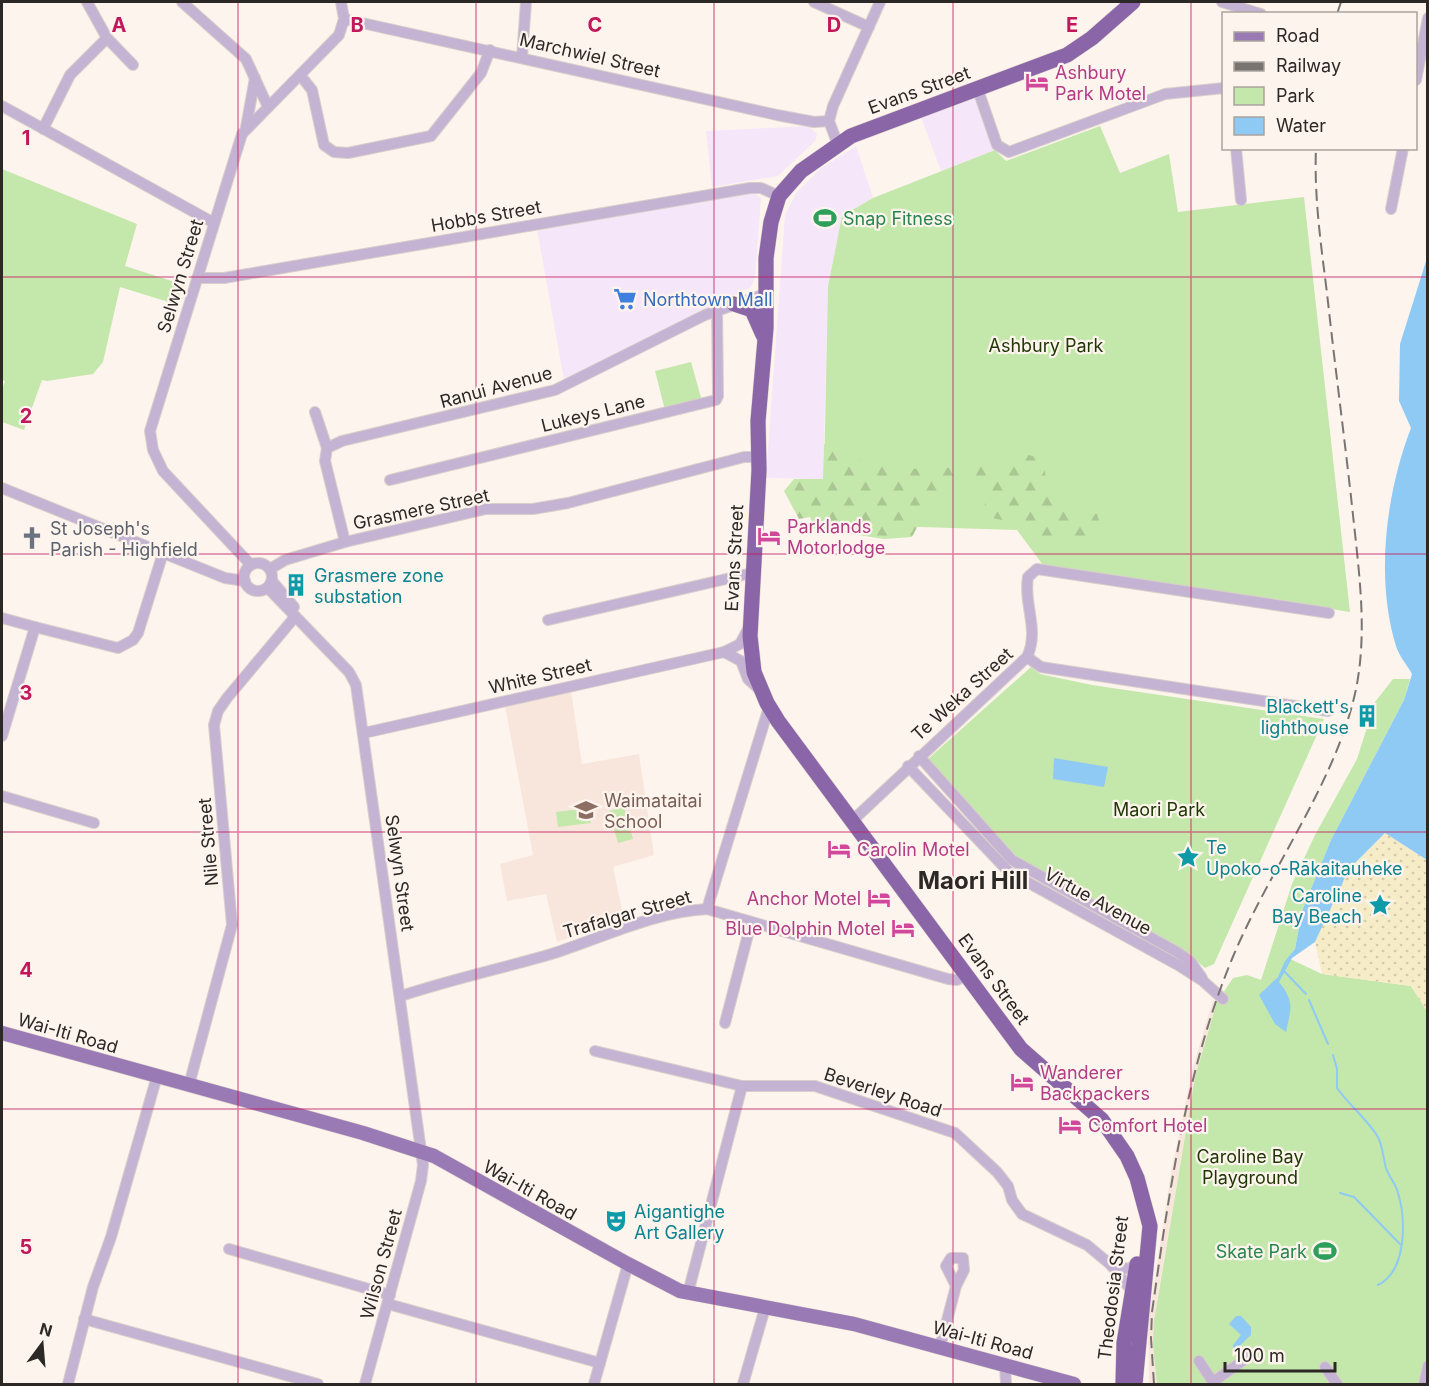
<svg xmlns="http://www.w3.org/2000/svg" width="1429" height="1386" viewBox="0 0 1429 1386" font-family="Inter,sans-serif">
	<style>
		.commercial { fill: #f6e6f9 }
		.built { fill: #f8e6dc }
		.green { fill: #c4e7ab }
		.forest { fill: url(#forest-firs) }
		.sand { fill: url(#sand-dots) }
		.water { fill: #8fcaf5 }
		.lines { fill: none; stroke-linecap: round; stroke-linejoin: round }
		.stream { stroke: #8fcaf5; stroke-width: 2 }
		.minor-casing { stroke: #d8cfca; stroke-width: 12 }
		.major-casing { stroke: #d8cfca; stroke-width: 15 }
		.highway-casing { stroke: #d8cfca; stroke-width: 16 }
		.minor { stroke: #c4b3d3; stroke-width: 10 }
		.major { stroke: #9a7ab4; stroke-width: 14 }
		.highway { stroke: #8a65a8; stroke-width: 15 }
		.rail { stroke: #7a7470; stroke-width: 2; stroke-dasharray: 12 6; stroke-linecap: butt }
		.grid { fill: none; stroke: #c2185b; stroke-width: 1.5; stroke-opacity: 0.55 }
		.labels { text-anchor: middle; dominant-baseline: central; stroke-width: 4.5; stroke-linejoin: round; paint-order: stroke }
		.street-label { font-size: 18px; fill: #2b2825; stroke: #fef4ee }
		.hotel-label { font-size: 18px; fill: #b23c85; stroke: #fef4ee; text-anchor: start }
		.leisure-label { font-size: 18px; fill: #27864d; stroke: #fef4ee; text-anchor: start }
		.shop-label { font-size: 18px; fill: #366cbe; stroke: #fef4ee; text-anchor: start }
		.park-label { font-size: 18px; fill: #1d3602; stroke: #fef4ee }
		.worship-label { font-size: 18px; fill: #5b616d; stroke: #fef4ee; text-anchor: start }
		.culture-label { font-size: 18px; fill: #0d838f; stroke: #fef4ee; text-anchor: start }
		.education-label { font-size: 18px; fill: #785e54; stroke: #fef4ee; text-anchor: start }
		.district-label { font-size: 24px; font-weight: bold; fill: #2b2825; stroke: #fef4ee }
		.grid-label { font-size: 20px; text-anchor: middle; font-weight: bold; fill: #c2185b; stroke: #fef4ee; stroke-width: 4.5; stroke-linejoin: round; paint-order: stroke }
	</style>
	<defs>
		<pattern id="forest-firs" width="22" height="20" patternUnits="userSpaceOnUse" patternTransform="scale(1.5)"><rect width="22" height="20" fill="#c4e7ab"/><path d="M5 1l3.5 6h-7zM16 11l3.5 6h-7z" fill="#a9c693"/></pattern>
		<pattern id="sand-dots" width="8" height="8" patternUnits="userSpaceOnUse" patternTransform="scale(1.5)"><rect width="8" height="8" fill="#f6ecc7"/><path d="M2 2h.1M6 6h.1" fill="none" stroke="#d3caab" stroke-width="1.8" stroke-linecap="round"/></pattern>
	</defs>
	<rect width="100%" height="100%" fill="#fef4ee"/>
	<g class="commercial">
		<polygon points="975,97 995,150 941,171 921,117"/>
		<polygon points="808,126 817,134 815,141 778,176 712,187 706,131"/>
		<polygon points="856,146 873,198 842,216 828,286 823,479 766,478 785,215 796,193 820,169"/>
		<polygon points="752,192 761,198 755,277 751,287 564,380 537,229"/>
	</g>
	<g class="built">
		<polygon points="571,691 582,764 639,754 654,855 613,867 624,919 557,942 546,894 507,901 500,864 533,855 505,706"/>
		<polygon points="1213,1000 1217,1002 1195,1077 1158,1294 1153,1345 1157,1384 1149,1384 1148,1323 1171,1173 1193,1067"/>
	</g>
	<g class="green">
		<polygon points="1100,126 1120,173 1169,154 1178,212 1304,197 1350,612 1043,565 1017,530 823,524 828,286 842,216 873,198 995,150 1006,161"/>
		<polygon points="2,169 137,224 125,266 184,285 175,304 120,287 103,362 93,374 47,381 42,380 24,430 2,422 2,390 5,381 2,380"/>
		<polygon points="691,362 702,401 665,410 655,371"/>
		<polygon points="1031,667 1040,674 1092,685 1324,719 1214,964 1205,968 1191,956 1031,867 1005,848 928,759"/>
		<polygon points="1393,679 1410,679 1404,700 1331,840 1302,911 1295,949 1288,958 1322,974 1411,986 1427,1011 1427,1384 1157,1384 1153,1345 1154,1321 1195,1077 1217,1002 1233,978 1247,975 1261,980 1292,884 1315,835 1357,759 1375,702"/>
		<polygon points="624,807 633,839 618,843 609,811"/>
		<polygon points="589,808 591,823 558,827 556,812"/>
	</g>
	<polygon class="forest" points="824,444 865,462 900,471 919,468 942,472 957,461 979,463 998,474 1011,470 1023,453 1044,460 1047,493 1074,514 1097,514 1103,532 1096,535 1044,540 1007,521 983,516 985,505 983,480 964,476 933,497 912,537 884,539 814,528 810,517 799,519 784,491 794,479 823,479"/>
	<polygon class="sand" points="1385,833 1427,860 1427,1011 1411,986 1322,974 1315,942 1349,869"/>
	<g class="water">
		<path d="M1427,258V860L1385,833L1349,869L1315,942L1292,958L1279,982C1295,1002 1291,1008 1286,1032L1275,1024L1259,995L1278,977L1285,961L1295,949L1302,911L1331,840L1404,700L1412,674C1407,665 1399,656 1396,646C1375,578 1386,493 1411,428L1399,401L1400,344Z"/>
		<polygon points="1054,758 1108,767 1104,787 1053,779"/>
		<polygon points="1236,1316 1241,1316 1251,1327 1251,1335 1234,1351 1233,1345 1241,1335 1229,1324"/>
	</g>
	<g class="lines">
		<g class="stream">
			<polyline points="1284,971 1306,994"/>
			<polyline points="1309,1000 1328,1044"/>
			<path d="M1333,1055L1337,1069V1088C1349,1105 1367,1119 1378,1137C1383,1148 1383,1157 1386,1168C1389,1177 1396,1184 1398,1193C1406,1219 1407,1271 1378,1285"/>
			<polyline points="1340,1193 1354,1197 1400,1244"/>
		</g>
		<g class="minor-casing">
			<g id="minor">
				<polyline points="87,2 107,38"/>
				<polyline points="182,2 246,59 268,107"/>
				<polyline points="814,2 869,27"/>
				<polyline points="1222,2 1261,14"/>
				<polyline points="344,19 777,115 814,122 829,121"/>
				<polyline points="522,57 526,2"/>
				<polyline points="300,75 312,90 324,145 334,152 348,153 431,136 481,73 490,50"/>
				<polyline points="1416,80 1428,18"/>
				<polyline points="978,90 997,145 1009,152 1165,94 1224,88"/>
				<polyline points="2,106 214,223"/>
				<polyline points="246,127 255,78"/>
				<polyline points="43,129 70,75 107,38 133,65"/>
				<polyline points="838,145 829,121 833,106 880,2"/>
				<polyline points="1236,148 1241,200"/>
				<polyline points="1391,209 1403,148"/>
				<polyline points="197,278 224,278 750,188 761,188 779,196"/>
				<polyline points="315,412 327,448 325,461 345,542"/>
				<polyline points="327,448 342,441 555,390 705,315 765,294"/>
				<polyline points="390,480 716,400 718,396 717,310"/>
				<polyline points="2,488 225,578 245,581"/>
				<circle cx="258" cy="577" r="14"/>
				<polyline points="251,565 163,471 153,450 150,431 242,134 339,35 344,19 341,2"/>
				<polyline points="270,569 285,560 345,542 486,509 533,509 568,503 744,457 758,457"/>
				<polyline points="272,581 294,607"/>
				<polyline points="268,588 349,672 356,685 423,1165 421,1181 365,1384"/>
				<polyline points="2,618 35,627"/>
				<polyline points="548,620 752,573"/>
				<polyline points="724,652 741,661 748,679 759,689"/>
				<polyline points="1027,657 1041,667 1328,711"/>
				<polyline points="364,733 724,652 740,644 749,627"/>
				<polyline points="2,736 35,627 118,648 133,640 138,633 163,553"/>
				<polyline points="919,756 1012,860 1177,952 1190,961 1202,978"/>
				<polyline points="908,766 1009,872 1178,965 1203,981 1223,999"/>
				<polyline points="2,796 94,823"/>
				<path d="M852,821L1027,657C1040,630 1023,604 1028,577L1037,569L1329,613"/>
				<polyline points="707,909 769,707"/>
				<path d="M401,996C449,980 499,969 548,955C600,939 652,912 707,909L948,979L957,980L966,975"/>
				<polyline points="725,1023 751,923"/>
				<polyline points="595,1051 742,1086 815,1086 955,1133 997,1172 1008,1186 1012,1200 1022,1214 1087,1245 1111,1265 1131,1290"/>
				<polyline points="189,1085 232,925 214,725 218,711 227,698 294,618"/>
				<polyline points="229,1249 390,1295"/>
				<polyline points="1111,1265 1129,1269 1136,1264"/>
				<polyline points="688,1293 742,1086"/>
				<polyline points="388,1304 600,1363"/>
				<polyline points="84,1319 318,1384"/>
				<polyline points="940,1347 956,1286 964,1270 963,1258 951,1258 946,1266 956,1286"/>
				<polyline points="1199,1361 1213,1382"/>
				<polyline points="1005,1365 1006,1384"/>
				<polyline points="1325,1367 1337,1384"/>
				<polyline points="68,1384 93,1287 111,1237 157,1076"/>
				<polyline points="594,1384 628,1264"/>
				<polyline points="743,1384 765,1308"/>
				<polyline points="1214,1384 1213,1382 1248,1357"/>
				<polyline points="1424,1384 1428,1366"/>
			</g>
		</g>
		<g class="major-casing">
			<polyline id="major" points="2,1033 363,1133 434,1156 628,1264 680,1291 854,1324 1074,1384"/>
		</g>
		<g class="highway-casing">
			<g id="highway">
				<polyline points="1133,2 1092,38 1067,55 851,136 801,171 779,196 771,222 766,258 766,328 758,421 759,470 750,636 754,672 767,703 778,721 1021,1049 1102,1120 1127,1156 1137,1178 1150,1226 1135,1384"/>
				<polyline points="734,304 752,310 763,335"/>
				<polyline points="1123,1384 1124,1343 1137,1264"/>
			</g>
		</g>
		<use href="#minor" class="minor"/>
		<use href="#major" class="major"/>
		<use href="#highway" class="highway"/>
		<g class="rail">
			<polyline points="1337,14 1341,2"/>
			<path d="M1154,1384L1151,1338L1152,1312C1169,1193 1186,1070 1232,959C1269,869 1339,779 1357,684C1367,628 1359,572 1353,515C1345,441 1335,367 1327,293C1321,245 1314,197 1316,148"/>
		</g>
	</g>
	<path class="grid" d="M238,2V1384M476,2V1384M714,2V1384M953,2V1384M1191,2V1384M2,277H1428M2,554H1428M2,832H1428M2,1109H1428"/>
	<defs>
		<g id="hotel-bare" transform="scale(1.8)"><path d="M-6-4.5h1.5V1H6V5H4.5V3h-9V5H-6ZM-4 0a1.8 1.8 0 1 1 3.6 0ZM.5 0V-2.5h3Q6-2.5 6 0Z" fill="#d1479c" stroke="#fef4ee" stroke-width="2.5" paint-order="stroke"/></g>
		<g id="stadium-bare" transform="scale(1.8)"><path d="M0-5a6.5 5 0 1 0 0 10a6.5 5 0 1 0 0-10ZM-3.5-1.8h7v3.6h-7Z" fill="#2e9e5b" stroke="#fef4ee" stroke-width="2.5" paint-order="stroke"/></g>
		<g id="supermarket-bare" transform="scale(1.8)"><path d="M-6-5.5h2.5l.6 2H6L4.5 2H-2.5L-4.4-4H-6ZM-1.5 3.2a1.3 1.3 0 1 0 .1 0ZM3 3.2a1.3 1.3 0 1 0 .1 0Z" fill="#3f7fe0" stroke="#fef4ee" stroke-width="2.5" paint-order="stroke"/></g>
		<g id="church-bare" transform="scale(1.8)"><path d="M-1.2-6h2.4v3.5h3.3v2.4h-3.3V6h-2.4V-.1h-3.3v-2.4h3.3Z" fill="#6b7280" stroke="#fef4ee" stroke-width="2.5" paint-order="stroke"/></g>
		<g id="building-bare" transform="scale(1.8)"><path d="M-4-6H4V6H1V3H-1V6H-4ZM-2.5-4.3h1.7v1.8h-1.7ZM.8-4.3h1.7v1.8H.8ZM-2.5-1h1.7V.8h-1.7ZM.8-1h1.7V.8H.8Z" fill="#0f9aa8" stroke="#fef4ee" stroke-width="2.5" paint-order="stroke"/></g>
		<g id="school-bare" transform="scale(1.8)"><path d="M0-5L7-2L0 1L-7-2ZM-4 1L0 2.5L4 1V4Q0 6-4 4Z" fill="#8d6e63" stroke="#fef4ee" stroke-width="2.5" paint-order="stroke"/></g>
		<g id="sight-bare" transform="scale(1.8)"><path d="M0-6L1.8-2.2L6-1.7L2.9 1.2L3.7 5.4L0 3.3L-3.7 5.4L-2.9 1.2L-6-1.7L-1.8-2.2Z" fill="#0f9aa8" stroke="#fef4ee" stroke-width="2.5" paint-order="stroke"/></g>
		<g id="theatre-bare" transform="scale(1.8)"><path d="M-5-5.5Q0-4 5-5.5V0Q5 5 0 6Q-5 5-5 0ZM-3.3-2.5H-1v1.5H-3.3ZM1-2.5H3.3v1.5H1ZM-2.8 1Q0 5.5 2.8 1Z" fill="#0f9aa8" stroke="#fef4ee" stroke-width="2.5" paint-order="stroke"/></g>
	</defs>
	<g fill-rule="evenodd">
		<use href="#hotel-bare" x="1037" y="82"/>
		<use href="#stadium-bare" x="825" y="218"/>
		<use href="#supermarket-bare" x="625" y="299"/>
		<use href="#hotel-bare" x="769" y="536"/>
		<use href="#church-bare" x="32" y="538"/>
		<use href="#building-bare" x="296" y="585"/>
		<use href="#building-bare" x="1367" y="716"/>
		<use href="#school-bare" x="586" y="810"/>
		<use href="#hotel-bare" x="839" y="849"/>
		<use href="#sight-bare" x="1188" y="857"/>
		<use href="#hotel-bare" x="879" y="898"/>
		<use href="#sight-bare" x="1380" y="905"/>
		<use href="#hotel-bare" x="903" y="928"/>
		<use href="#hotel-bare" x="1022" y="1082"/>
		<use href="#hotel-bare" x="1070" y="1125"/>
		<use href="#theatre-bare" x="616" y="1221"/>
		<use href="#stadium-bare" x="1325" y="1251"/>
	</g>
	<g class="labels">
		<g class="street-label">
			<text transform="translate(590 55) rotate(13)">Marchwiel Street</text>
			<text transform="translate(919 90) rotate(-20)">Evans Street</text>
			<text transform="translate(486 216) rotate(-10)">Hobbs Street</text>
			<text transform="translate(180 276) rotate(-73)">Selwyn Street</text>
			<text transform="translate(496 387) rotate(-15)">Ranui Avenue</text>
			<text transform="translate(593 413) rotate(-14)">Lukeys Lane</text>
			<text transform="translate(421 509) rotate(-12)">Grasmere Street</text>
			<text transform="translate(734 558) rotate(-87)">Evans Street</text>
			<text transform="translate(540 676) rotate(-13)">White Street</text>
			<text transform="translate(962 694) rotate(-42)">Te Weka Street</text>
			<text transform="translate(208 842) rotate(-95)">Nile Street</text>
			<text transform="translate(400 873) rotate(82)">Selwyn Street</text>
			<text transform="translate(1098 901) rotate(29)">Virtue Avenue</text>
			<text transform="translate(627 914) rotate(-16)">Trafalgar Street</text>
			<text transform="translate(994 979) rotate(54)">Evans Street</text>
			<text transform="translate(68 1033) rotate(16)">Wai-Iti Road</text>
			<text transform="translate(883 1092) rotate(18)">Beverley Road</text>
			<text transform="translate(530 1190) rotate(29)">Wai-Iti Road</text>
			<text transform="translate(381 1264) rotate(-75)">Wilson Street</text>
			<text transform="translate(1113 1288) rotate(-83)">Theodosia Street</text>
			<text transform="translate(983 1340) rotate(15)">Wai-Iti Road</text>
		</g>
		<g class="hotel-label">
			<text x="1055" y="72">Ashbury<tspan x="1055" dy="21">Park Motel</tspan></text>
			<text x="787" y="526">Parklands<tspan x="787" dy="21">Motorlodge</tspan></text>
			<text x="857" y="849">Carolin Motel</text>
			<text x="861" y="898" text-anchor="end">Anchor Motel</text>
			<text x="885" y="928" text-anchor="end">Blue Dolphin Motel</text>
			<text x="1040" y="1072">Wanderer<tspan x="1040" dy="21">Backpackers</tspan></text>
			<text x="1088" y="1125">Comfort Hotel</text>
		</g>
		<g class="leisure-label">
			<text x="843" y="218">Snap Fitness</text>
			<text x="1307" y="1251" text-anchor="end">Skate Park</text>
		</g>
		<g class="shop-label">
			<text x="643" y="299">Northtown Mall</text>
		</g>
		<g class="park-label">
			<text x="1046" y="345">Ashbury Park</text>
			<text x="1159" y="809">Maori Park</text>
			<text x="1250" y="1156">Caroline Bay<tspan x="1250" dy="21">Playground</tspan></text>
		</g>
		<g class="worship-label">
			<text x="50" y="528">St Joseph's<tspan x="50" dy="21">Parish - Highfield</tspan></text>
		</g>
		<g class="culture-label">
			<text x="314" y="575">Grasmere zone<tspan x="314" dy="21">substation</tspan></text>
			<text x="1349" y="706" text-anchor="end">Blackett's<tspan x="1349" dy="21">lighthouse</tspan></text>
			<text x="1206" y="847">Te<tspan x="1206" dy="21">Upoko-o-Rākaitauheke</tspan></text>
			<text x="1362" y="895" text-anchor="end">Caroline<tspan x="1362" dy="21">Bay Beach</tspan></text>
			<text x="634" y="1211">Aigantighe<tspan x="634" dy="21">Art Gallery</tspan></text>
		</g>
		<g class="education-label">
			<text x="604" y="800">Waimataitai<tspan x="604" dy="21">School</tspan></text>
		</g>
		<g class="district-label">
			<text x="973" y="880">Maori Hill</text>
		</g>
	</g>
	<g class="grid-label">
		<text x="119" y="32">A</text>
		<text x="357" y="32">B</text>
		<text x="595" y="32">C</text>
		<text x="834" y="32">D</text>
		<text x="1072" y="32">E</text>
		<text x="26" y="145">1</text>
		<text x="26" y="423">2</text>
		<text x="26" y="700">3</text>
		<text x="26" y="977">4</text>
		<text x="26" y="1254">5</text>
	</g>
	<rect width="1429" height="1386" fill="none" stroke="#2b2825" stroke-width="6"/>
	<rect x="1222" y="12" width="195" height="138" fill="#fef4ee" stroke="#aaa29e" stroke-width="1.5"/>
	<rect x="1234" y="32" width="30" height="9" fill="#9a7ab4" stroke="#aaa29e" stroke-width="1.5"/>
	<text x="1276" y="42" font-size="18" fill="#2b2825">Road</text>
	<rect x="1234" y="62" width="30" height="9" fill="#7a7470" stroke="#aaa29e" stroke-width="1.5"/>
	<text x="1276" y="72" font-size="18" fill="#2b2825">Railway</text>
	<rect x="1234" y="87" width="30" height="18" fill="#c4e7ab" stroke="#aaa29e" stroke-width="1.5"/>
	<text x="1276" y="102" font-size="18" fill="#2b2825">Park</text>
	<rect x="1234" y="117" width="30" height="18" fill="#8fcaf5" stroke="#aaa29e" stroke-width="1.5"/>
	<text x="1276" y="132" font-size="18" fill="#2b2825">Water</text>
	<g transform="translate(42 1344) rotate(16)" stroke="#fef4ee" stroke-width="4.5" paint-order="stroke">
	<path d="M0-4.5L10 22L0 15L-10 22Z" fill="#2b2825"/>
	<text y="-9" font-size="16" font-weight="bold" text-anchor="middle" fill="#2b2825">N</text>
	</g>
	<path d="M1225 1362v9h110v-9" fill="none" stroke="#2b2825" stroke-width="3"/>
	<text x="1234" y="1362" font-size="18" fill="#2b2825" stroke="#fef4ee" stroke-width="4.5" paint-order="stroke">100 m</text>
</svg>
